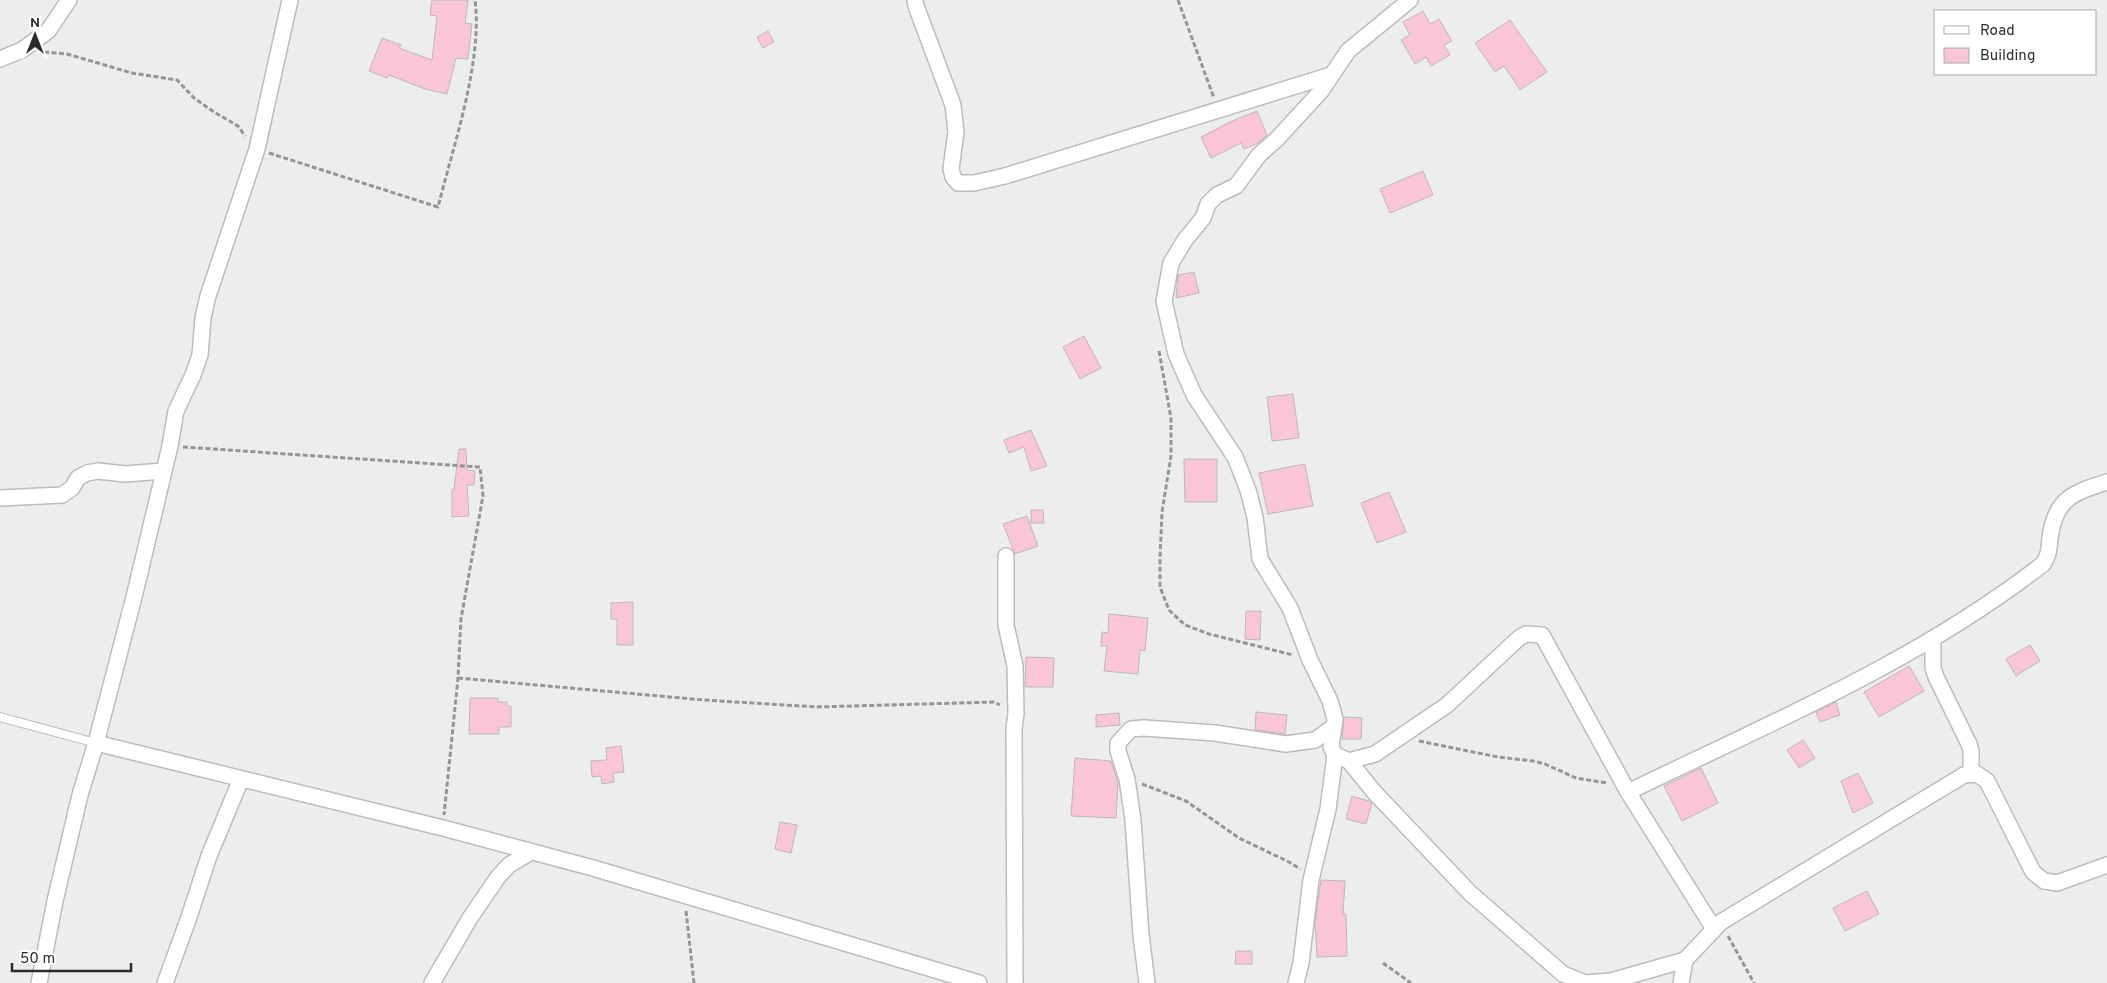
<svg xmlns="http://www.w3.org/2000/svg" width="2107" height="983" viewBox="0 0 2107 983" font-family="Overpass,sans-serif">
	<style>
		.building { fill: #fac5d6; stroke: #bbbaba }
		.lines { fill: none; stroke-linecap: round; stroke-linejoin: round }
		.service-casing { stroke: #bcbcbd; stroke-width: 10 }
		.minor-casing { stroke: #bcbcbd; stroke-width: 18 }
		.path { stroke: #959596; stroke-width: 3; stroke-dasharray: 5 2.5; stroke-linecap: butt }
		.service { stroke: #fff; stroke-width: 8 }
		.minor { stroke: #fff; stroke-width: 15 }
	</style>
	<rect width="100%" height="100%" fill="#ecedee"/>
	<g class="building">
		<polygon points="432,0 468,0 465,23 472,24 468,59 456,58 447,94 425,89 389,75 387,78 369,71 382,38 401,45 399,48 432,60 437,16 430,15"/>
		<polygon points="1423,11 1430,24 1439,19 1452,41 1444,45 1450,55 1431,66 1426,57 1415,64 1401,40 1410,35 1403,22"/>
		<polygon points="1510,20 1547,72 1520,90 1504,66 1495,72 1475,43"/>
		<polygon points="768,31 774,42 763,48 757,37"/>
		<polygon points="1257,111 1267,135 1258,143 1244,149 1241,143 1211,158 1201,137 1232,121"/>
		<polygon points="1423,171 1433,195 1390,213 1380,189"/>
		<polygon points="1194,272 1199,293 1176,298 1178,275"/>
		<polygon points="1084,336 1101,368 1080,379 1063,347"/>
		<polygon points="1293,394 1299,438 1272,441 1267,397"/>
		<polygon points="1031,430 1047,466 1031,471 1024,447 1009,453 1004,440"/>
		<polygon points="459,449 466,449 467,470 475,471 474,485 467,485 469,516 452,517 452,490 454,489"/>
		<polygon points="1184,459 1217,459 1217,502 1185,502"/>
		<polygon points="1305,464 1313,506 1268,514 1259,473"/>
		<polygon points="1389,492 1406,532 1377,543 1361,503"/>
		<polygon points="1031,510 1043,510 1044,523 1031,523"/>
		<polygon points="1027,516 1038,546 1015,554 1003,524"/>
		<polygon points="633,602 633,645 617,645 617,619 611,619 611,603"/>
		<polygon points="1246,611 1261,611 1260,640 1245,639"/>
		<polygon points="1109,614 1148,618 1145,651 1140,650 1138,674 1104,671 1107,646 1101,646 1102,632 1108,633"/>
		<polygon points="2030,645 2040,661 2016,676 2006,659"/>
		<polygon points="1026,657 1054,658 1053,687 1025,687"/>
		<polygon points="1909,666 1924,691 1879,717 1864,692"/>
		<polygon points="470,698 498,698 498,702 507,702 507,706 511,706 511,727 499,727 499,734 469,734"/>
		<polygon points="1836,702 1840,715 1820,722 1816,712"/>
		<polygon points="1256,712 1287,715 1285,734 1255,730"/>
		<polygon points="1119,713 1120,725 1096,727 1096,715"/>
		<polygon points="1344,717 1362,718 1361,739 1342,739"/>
		<polygon points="1803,740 1815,758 1799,768 1787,750"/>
		<polygon points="621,746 624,772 613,773 614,782 602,784 601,776 592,777 591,761 607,760 606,748"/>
		<polygon points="1075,758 1111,761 1118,783 1116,818 1071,816"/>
		<polygon points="1701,768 1718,803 1682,821 1664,786"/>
		<polygon points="1858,773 1873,803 1853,813 1841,781"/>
		<polygon points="1352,796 1369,801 1372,803 1366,824 1346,819"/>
		<polygon points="780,822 797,825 791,853 775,849"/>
		<polygon points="1321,880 1345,881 1343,914 1346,914 1347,956 1317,957 1315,923"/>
		<polygon points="1867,891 1879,914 1845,931 1833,908"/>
		<polygon points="1236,951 1252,951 1252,964 1235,964"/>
	</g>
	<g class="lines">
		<g class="service-casing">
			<polyline id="service" points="0,717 96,743"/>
		</g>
		<g class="minor-casing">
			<g id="minor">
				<polyline points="915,0 916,6 953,105 956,132 951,169 953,177 958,183 974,183 1005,176 1331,75"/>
				<polyline points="1410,0 1348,51 1321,91 1277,139 1259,155 1236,186 1217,195 1208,204 1203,218 1185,240 1171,263 1164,301 1176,354 1194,395 1235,457 1248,490 1255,517 1260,559 1290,608 1310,660 1330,701 1335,719 1331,747 1335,755 1349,761 1375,793 1470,893 1563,974 1585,983 1611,981 1685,960"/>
				<polyline points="0,59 22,50 48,31 69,0"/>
				<polyline points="0,498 62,495 72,488 78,478 87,473 98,471 125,474 163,471"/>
				<polyline points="1006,556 1006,625 1015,666 1016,714 1014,728 1015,983"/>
				<polyline points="1933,640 1933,668 1936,677 1969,744 1971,751 1971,774"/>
				<polyline points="96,743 443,828 593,868 979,983"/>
				<polyline points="1349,761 1375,754 1447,705 1519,638 1526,634 1542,635 1628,792 1714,929"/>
				<path d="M1628,792C1770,723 1917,662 2043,564C2049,556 2049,548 2050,538C2055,499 2072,493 2107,482"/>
				<polyline points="39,983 55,901 80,795 96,743 135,593 170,446 176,411 193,375 200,355 203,318 208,296 257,149 290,0"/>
				<polyline points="165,983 188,920 209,856 241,779"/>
				<polyline points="432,983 470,918 498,877 509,865 531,852"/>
				<polyline points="1147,983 1141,935 1133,820 1127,779 1118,751 1118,743 1131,729 1144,728 1215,733 1286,744 1315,740 1333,727"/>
				<polyline points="1296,983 1301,963 1311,880 1328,809 1335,755"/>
				<polyline points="1681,983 1685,960 1721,922 1964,775 1977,774 1987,781 2033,872 2044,881 2057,883 2107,865"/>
			</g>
		</g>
		<g class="path">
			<polyline points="1178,0 1214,98"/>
			<polyline points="44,52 67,54 132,73 177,80 194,98 214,112 238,126 245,136"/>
			<path d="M269,153L438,207C453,147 483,61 475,0"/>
			<polyline points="1159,351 1171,418 1171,456 1162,512 1160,558 1160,587 1169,610 1185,625 1209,634 1293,655"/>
			<polyline points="183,447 480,467 483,496 461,619 458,678 444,815"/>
			<polyline points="458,678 704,700 817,707 994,702 1000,705"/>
			<polyline points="1419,741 1498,757 1533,761 1545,764 1576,778 1607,783"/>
			<polyline points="1142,784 1186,801 1239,838 1289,862 1300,869"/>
			<polyline points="686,911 694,983"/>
			<polyline points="1728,936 1754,983"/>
			<polyline points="1383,963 1411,983"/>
		</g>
		<use href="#service" class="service"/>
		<use href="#minor" class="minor"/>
	</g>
	<rect x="1934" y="10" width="162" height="65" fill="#ffffff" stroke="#ababab"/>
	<rect x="1944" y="26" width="25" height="8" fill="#ffffff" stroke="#ababab"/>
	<text x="1980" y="35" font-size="15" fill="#2c2c2d">Road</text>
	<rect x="1944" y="48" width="25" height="15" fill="#fac5d6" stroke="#ababab"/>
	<text x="1980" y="60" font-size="15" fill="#2c2c2d">Building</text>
	<g transform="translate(35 35)" stroke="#ffffff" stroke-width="4" paint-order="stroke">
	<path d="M0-4L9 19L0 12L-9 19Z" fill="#2c2c2d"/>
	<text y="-8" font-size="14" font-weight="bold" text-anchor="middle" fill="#2c2c2d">N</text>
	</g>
	<path d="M12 963v8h119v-8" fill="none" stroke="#2c2c2d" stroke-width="2.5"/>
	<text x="20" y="963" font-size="15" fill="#2c2c2d" stroke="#ffffff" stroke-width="4" paint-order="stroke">50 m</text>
</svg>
